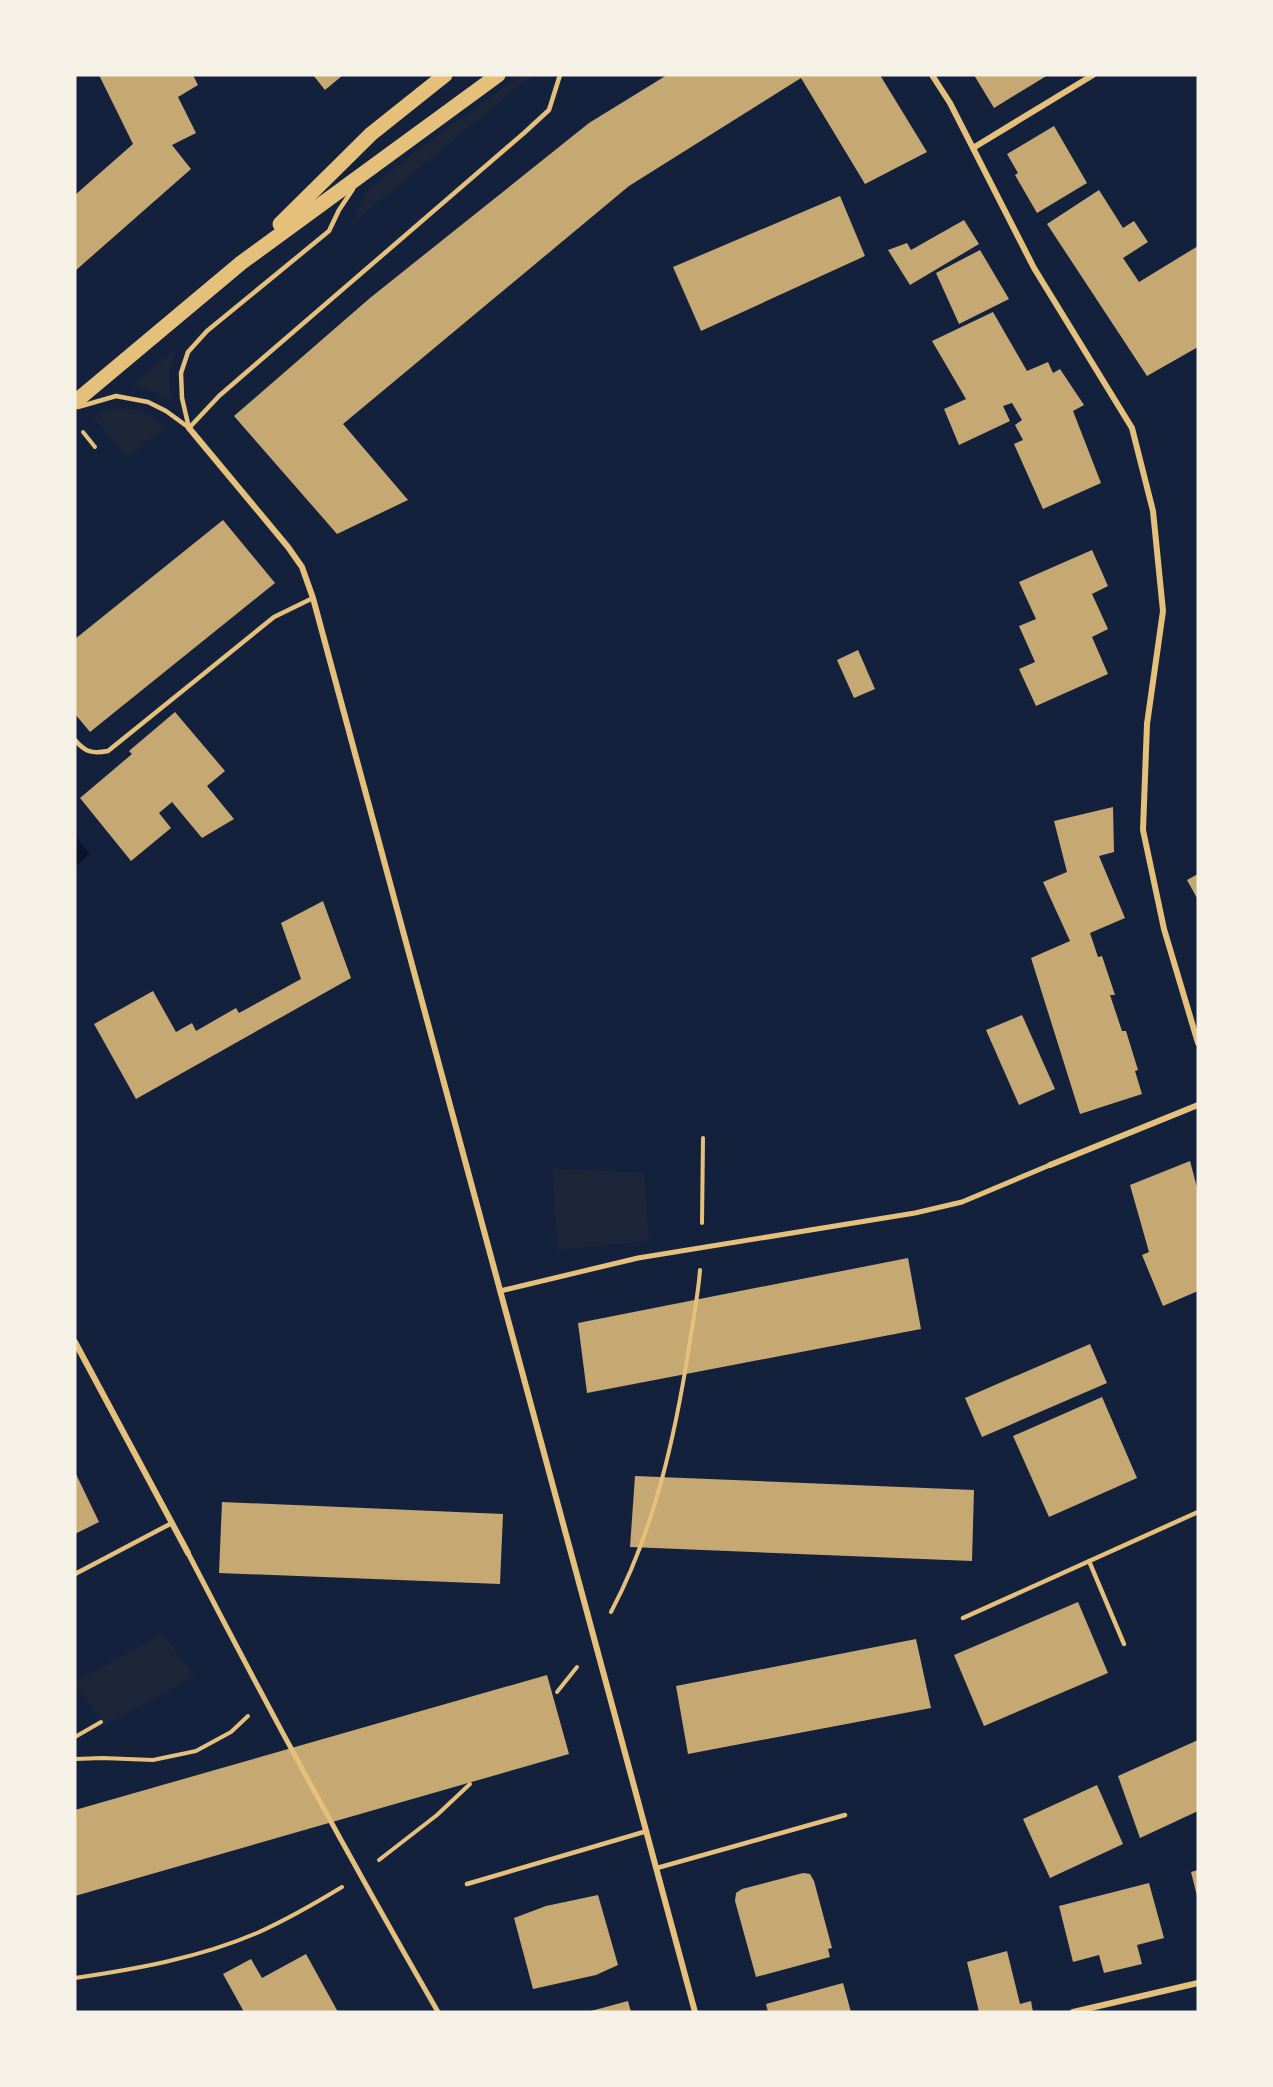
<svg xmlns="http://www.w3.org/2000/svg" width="1273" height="2087" viewBox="0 0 1273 2087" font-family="Quicksand,sans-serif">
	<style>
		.green { fill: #1d2539 }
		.water { fill: #0b132b }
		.building { fill: #c6a872 }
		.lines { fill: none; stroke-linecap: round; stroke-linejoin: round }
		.path { stroke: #e5c07b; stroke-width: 4 }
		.service { stroke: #e5c07b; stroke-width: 4.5 }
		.pedestrian { stroke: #e5c07b; stroke-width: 5 }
		.minor { stroke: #e5c07b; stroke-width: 6 }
		.primary { stroke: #e5c07b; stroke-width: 15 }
	</style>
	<rect width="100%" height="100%" fill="#14213d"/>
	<g class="green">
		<polygon points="522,75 537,75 521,84 350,226 370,187 448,127"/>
		<path d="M178,347C167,368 168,380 173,403L152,391L133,385Z"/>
		<path d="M122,408C142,410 150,413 165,427L127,458L93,416L107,409Z"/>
		<polygon points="552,1168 644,1173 649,1241 558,1250"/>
		<polygon points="162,1634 195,1676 104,1726 75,1682"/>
	</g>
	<polygon class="water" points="75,836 90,854 75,867"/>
	<g class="building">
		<polygon points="99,75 193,75 198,85 178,97 196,133 172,145 191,169 75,271 75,195 133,144"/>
		<polygon points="313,75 343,75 325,90"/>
		<polygon points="667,75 880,75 927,152 865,184 801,78 629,186 343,424 408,500 337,534 234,416 370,298 589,123"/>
		<polygon points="974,75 1048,75 994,108"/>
		<polygon points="1054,126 1087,183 1037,213 1015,175 1018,173 1007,154"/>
		<polygon points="1099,190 1123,228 1134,221 1148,242 1123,258 1139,282 1198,246 1198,347 1147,376 1047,224"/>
		<polygon points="840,196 865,256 701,331 673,267"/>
		<polygon points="964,220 979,244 910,285 888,250 907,243 911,250"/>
		<polygon points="980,250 1009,299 959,324 936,273"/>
		<polygon points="993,312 1027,371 1048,362 1053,373 1060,369 1084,405 1073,411 1101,483 1043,509 1014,444 1023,440 1015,425 1022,420 1012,403 1003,406 1010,421 959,445 944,409 966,399 932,341"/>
		<polygon points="223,520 275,583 90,732 75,714 75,639"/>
		<polygon points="1092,550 1108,586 1092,594 1108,629 1092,637 1108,674 1036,706 1019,669 1035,662 1019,626 1036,619 1019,582"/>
		<polygon points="858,650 875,689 854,698 837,660"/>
		<polygon points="175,712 225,771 207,786 234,819 202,838 172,802 159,813 171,828 131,861 80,798 132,754 129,751"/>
		<polygon points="1113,807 1114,852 1099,856 1125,918 1090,933 1098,957 1102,956 1115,995 1110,995 1122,1031 1126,1031 1138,1070 1135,1071 1142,1094 1080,1114 1031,958 1070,941 1043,882 1067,872 1054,821"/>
		<polygon points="1198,874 1198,900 1187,880"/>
		<polygon points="323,901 351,978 136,1099 94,1024 153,991 176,1032 192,1023 196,1031 236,1008 239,1013 301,979 281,923"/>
		<polygon points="1022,1015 1055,1089 1019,1105 986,1030"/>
		<polygon points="1190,1161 1198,1191 1198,1291 1163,1306 1142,1255 1149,1252 1130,1185"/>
		<polygon points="908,1258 921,1329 587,1393 578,1323"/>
		<polygon points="1090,1344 1107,1383 982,1437 965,1398"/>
		<polygon points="1102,1397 1137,1478 1049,1517 1013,1436"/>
		<polygon points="75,1472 99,1522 75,1534"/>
		<polygon points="635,1476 974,1490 972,1561 630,1547"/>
		<polygon points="222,1502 503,1514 500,1584 219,1573"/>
		<polygon points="1078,1602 1108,1673 984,1726 954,1655"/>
		<polygon points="916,1639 931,1708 688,1754 676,1686"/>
		<polygon points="547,1675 569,1754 75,1896 75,1810"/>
		<polygon points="1198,1740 1198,1811 1140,1838 1118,1776"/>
		<polygon points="1097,1785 1123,1844 1050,1878 1023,1819"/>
		<polygon points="1198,1870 1198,1896 1197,1896 1191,1872"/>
		<polygon points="803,1873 810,1874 814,1881 832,1948 828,1949 830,1957 756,1977 735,1901 736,1893 742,1889"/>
		<polygon points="1149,1883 1164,1938 1137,1945 1142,1964 1104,1973 1099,1955 1073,1962 1059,1906"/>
		<polygon points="598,1895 618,1965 596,1975 533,1989 514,1918 546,1906"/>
		<polygon points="1007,1951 1020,2004 1031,2001 1033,2012 979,2012 967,1962"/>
		<polygon points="306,1954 338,2012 244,2012 223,1974 251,1959 262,1978"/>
		<polygon points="843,1983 851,2012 768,2012 766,2004"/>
		<polygon points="628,2001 631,2012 591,2012 591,2011"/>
	</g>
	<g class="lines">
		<g class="path">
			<polyline points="83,432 95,447"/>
			<polyline points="702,1223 703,1138"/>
			<path d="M611,1612C654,1531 675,1437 689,1347C693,1321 698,1296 700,1270"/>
			<polyline points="557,1692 577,1667"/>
			<polyline points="75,1737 101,1722"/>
			<polyline points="75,1759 102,1758 153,1760 196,1751 231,1732 248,1716"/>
			<polyline points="379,1860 437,1815 470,1784"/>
			<path d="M75,1978C136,1969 199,1958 257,1933C286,1920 314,1904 342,1887"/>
		</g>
		<g class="service">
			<polyline points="78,407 116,396 148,402 166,411 188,427"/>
			<polyline points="189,428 219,396 524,133 549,110 560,75"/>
			<polyline points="189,428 182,398 181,373 188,352 207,331 329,231 339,210 353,189"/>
			<path d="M75,740C85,752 92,754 108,751L274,617L313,598"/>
			<polyline points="1089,1561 1124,1644"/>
			<polyline points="75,1574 172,1523"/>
			<polyline points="963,1618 1198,1512"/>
			<polyline points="657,1868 845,1815"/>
			<polyline points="467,1884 647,1831"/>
		</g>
		<g class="pedestrian">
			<polyline points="500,1291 638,1258 915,1213 962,1202 1050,1165"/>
			<path d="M188,1553C268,1708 351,1861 438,2012"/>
		</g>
		<g class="minor">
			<polyline points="932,75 950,103 1034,268 1132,428 1153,511 1163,611 1147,724 1143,830 1164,929 1198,1043"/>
			<polyline points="973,148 1093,75"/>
			<polyline points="189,428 288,547 302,567 313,598 695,2012"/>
			<polyline points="1050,1165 1198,1105"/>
			<polyline points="75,1342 188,1553"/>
			<polyline points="1073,2012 1198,1983"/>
		</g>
		<g class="primary">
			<polyline points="280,224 371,134 445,75"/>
			<polyline points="75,402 241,263 498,75"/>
		</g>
	</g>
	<rect width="1273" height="2087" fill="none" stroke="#f6f1e7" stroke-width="153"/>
</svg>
